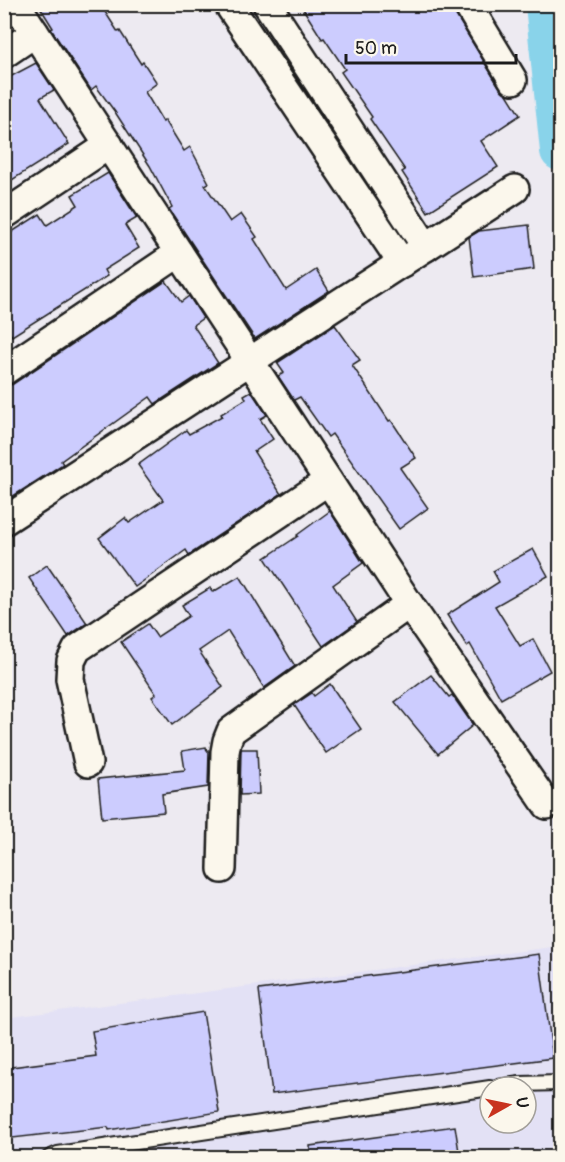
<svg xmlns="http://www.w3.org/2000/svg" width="565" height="1162" viewBox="0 0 565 1162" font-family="Pangolin,sans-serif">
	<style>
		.built { fill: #e3e1f5; fill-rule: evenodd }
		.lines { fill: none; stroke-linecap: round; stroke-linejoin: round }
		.river { stroke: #89d3ea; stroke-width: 40 }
		.building { fill: #ccccfe; stroke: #1c1c1c; stroke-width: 1.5 }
		.service-casing { stroke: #1c1c1c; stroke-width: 18 }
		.minor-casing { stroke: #1c1c1c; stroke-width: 32 }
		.service { stroke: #fbf7ec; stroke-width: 14 }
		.minor { stroke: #fbf7ec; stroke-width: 27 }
	</style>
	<rect width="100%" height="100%" fill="#edeaf1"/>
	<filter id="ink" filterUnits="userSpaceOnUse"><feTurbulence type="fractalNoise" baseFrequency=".0167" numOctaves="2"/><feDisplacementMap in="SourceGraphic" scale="12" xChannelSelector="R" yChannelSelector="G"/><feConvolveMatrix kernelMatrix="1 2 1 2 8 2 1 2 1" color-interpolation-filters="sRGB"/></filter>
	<g filter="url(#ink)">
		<path class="built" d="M560,946V1157H5L4,1018ZM490,1087H526V1123H490Z"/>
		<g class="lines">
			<polyline class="river" points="545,4 560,151"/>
		</g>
		<g class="building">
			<polygon points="38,4 100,4 118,32 120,31 141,64 143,62 157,83 145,92 163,122 165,120 184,151 190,147 209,183 205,185 230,222 241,214 257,237 254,239 286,290 316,270 329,291 255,339 169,209 172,207 150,166 115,112 96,86 91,90 51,29 53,28"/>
			<polygon points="300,4 451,4 454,12 500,88 507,94 520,115 481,141 498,167 428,212 402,172 405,170 370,119 372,117 341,72 345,69 324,38 322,39"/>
			<polygon points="36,63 54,90 40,98 69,144 4,185 4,80"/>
			<polygon points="108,173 137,218 125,225 139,248 104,270 107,276 12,336 4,325 4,237 40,214 47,225 78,205 72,195"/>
			<polygon points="529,225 534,269 474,277 469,237 479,231"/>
			<polygon points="166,281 181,302 189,296 203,318 193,325 218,363 155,404 150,397 61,461 63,464 4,502 4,387 13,384"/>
			<polygon points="335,325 360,360 352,365 389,421 391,420 416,458 400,468 428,508 399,529 332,434 328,437 300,397 294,400 278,376 284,373 277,363"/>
			<polygon points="251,391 267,415 260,419 273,439 254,452 281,494 189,555 186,550 135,587 99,538 125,518 129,523 163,500 138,465 186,430 189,434 222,416 221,414 246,399 244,395"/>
			<polygon points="330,511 363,563 333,585 357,622 323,646 265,558 298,536 297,535"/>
			<polygon points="533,549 548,576 495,606 520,646 533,639 550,671 501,699 470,644 467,646 447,615 499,582 493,571"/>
			<polygon points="47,565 87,623 68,636 29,578"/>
			<polygon points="240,576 295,666 264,688 228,631 199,651 223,687 172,725 152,697 156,694 121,642 148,624 157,637 189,616 182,605 210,588 213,592"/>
			<polygon points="431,675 449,697 452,695 473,725 438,754 395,702"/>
			<polygon points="330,684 361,729 326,753 294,705 312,693 314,696"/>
			<polygon points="206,747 207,751 209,751 208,787 162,794 164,812 102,818 98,779 185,770 182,751"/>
			<polygon points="241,749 257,749 259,794 240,795"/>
			<polygon points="539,954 553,1058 272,1094 259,990"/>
			<polygon points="203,1012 219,1112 109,1130 108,1127 4,1139 4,1068 96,1056 92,1031"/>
			<polygon points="455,1126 460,1158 311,1158 310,1146"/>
		</g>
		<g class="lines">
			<g class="service-casing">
				<g id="service">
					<polyline points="499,1087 520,1084 559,1083"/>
					<polyline points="49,1158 58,1154 490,1088"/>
				</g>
			</g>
			<g class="minor-casing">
				<g id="minor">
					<polyline points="16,4 409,604 547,805"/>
					<polyline points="228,4 402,263"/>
					<polyline points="267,4 426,247"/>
					<polyline points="467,4 513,80"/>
					<polyline points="4,54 35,33"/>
					<polyline points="4,215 109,145"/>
					<polyline points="4,371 179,253"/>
					<polyline points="4,521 515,189"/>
					<polyline points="88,763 70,679 71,661 77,649 328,481"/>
					<polyline points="222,869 225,752 227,741 231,731 409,604"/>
				</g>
			</g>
			<use href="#service" class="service"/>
			<use href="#minor" class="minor"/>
		</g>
	</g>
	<rect width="565" height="1162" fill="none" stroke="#fbf7ec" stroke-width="24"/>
	<rect x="12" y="12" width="541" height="1138" fill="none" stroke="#1c1c1c" stroke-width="2" filter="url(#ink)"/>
	<g transform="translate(508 1105) rotate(81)"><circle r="28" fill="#fbf7ec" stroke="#a29f99" stroke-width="1.5"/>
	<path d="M0-4.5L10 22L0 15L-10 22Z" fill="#c8321e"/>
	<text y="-9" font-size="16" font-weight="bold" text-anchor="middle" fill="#1c1c1c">U</text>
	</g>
	<path d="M346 54v9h170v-9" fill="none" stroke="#1c1c1c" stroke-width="3"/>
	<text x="355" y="54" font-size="18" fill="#1c1c1c" stroke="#fbf7ec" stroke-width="4.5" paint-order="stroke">50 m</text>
</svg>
